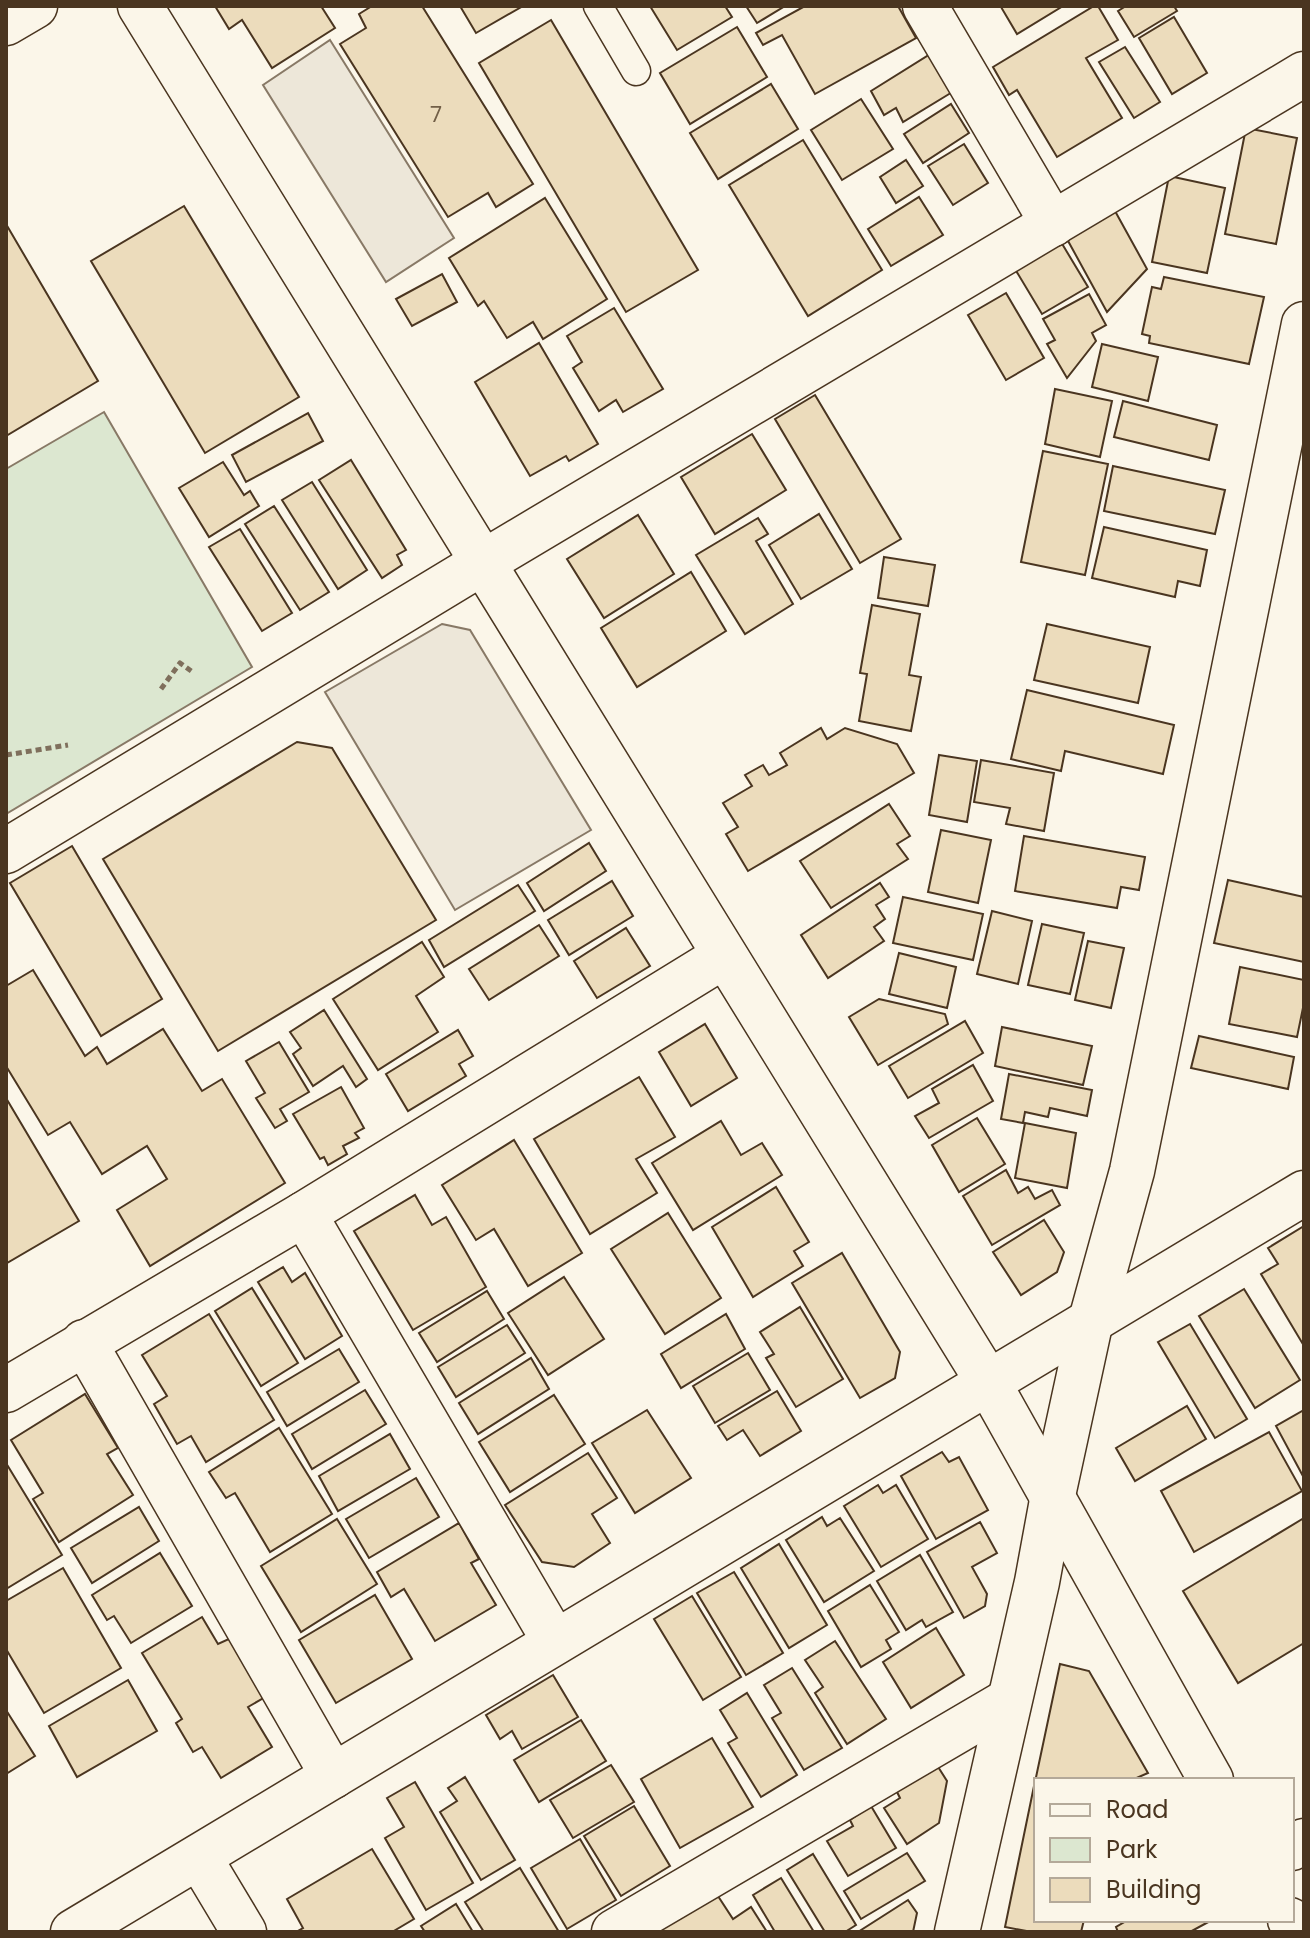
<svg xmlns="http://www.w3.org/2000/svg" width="1310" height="1938" viewBox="0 0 1310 1938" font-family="Poppins,sans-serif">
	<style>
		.green { fill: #dce7d0; stroke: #887966; stroke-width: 2 }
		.parking { fill: #ede7d9; stroke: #887966; stroke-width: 2 }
		.building { fill: #ecdcbc; stroke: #4a3520; stroke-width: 2 }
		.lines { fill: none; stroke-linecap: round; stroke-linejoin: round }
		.service-casing { stroke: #4a3520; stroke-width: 31 }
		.minor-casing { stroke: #4a3520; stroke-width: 47 }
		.tertiary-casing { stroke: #4a3520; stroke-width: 47 }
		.path { stroke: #7f6f5c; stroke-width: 5; stroke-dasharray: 6 4; stroke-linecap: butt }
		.service { stroke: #fbf6e9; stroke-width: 28 }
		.minor { stroke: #fbf6e9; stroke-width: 44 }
		.tertiary { stroke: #fbf6e9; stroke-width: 44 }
		.labels { text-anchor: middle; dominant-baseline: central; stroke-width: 6; stroke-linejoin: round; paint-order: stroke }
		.number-label { font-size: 22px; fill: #725f47 }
	</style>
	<rect width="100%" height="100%" fill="#fbf6e9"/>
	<polygon class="green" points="104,412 252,667 6,814 6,469"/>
	<g class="parking">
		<polygon points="330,40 454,238 386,282 263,85"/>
		<polygon points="442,624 470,630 591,830 455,910 325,692"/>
	</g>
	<g class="building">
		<polygon points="215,6 321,6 335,28 272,68 242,20 229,29"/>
		<polygon points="372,6 422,6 533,184 496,207 488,193 448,217 340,44 366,28 359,14"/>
		<polygon points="460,6 523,6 476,33"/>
		<polygon points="650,6 725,6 732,17 677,50"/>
		<polygon points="746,6 785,6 757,23"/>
		<polygon points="805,6 898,6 916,38 815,94 782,35 763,45 756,33"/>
		<polygon points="1003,6 1063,6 1017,34 1001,7"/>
		<polygon points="1094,6 1098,6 1118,40 1086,58 1122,118 1057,157 1017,90 1009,95 993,67"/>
		<polygon points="1126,6 1174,6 1177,11 1134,37 1118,11"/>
		<polygon points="1174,17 1207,73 1172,94 1139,38"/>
		<polygon points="551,20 698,270 626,312 479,63"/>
		<polygon points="737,27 767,77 690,124 660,73"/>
		<polygon points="1125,47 1160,102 1134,118 1099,62"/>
		<polygon points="932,53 954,91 903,122 896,108 884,115 871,91"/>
		<polygon points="771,84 798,129 718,179 690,133"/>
		<polygon points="861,99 893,149 842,180 811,130"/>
		<polygon points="951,104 969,133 923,163 904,134"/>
		<polygon points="1246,128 1297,138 1276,244 1225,234"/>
		<polygon points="803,140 882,270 808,316 729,185"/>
		<polygon points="964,144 988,183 953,205 928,166"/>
		<polygon points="906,160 923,186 896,203 880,177"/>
		<polygon points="1169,176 1225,188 1207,273 1152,262"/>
		<polygon points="919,197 943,235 891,266 868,229"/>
		<polygon points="545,198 607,299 543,339 533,322 507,338 484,301 478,306 449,258"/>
		<polygon points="184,206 299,397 205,453 91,261"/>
		<polygon points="1115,211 1147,269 1107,312 1067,239"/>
		<polygon points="6,224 98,381 6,436"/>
		<polygon points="1061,242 1088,287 1042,314 1015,269"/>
		<polygon points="442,274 457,302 412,326 396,299"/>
		<polygon points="1164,277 1264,297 1249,364 1149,343 1150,336 1142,334 1152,287 1161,289"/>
		<polygon points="1006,293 1044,358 1006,380 968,315"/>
		<polygon points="1089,294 1106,325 1092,333 1096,341 1067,378 1047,344 1055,340 1043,319"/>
		<polygon points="614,308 663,389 623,412 616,400 599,411 573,368 582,362 567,336"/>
		<polygon points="539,343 598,444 569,461 566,456 530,476 475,382"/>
		<polygon points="1102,344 1158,357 1148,401 1092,387"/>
		<polygon points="1055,389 1112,401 1100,457 1045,444"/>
		<polygon points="815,395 901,539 860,563 775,419"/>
		<polygon points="1123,401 1217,425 1209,460 1114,437"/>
		<polygon points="308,413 323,441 246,482 232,455"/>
		<polygon points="752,434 786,490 715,534 681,477"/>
		<polygon points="1043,451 1108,464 1085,575 1021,562"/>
		<polygon points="351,460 406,550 397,555 402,565 382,578 319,480"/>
		<polygon points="223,462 244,495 250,491 259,506 209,537 179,488"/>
		<polygon points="1113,466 1225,490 1215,534 1104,511"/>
		<polygon points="312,482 367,570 338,589 282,500"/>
		<polygon points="274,506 329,592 300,610 245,524"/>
		<polygon points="819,514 852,569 801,599 769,545"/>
		<polygon points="638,515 674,574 604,618 567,559"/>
		<polygon points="758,518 768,534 756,541 793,604 745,634 696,555"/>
		<polygon points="1104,527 1207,550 1200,586 1178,581 1175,597 1092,578"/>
		<polygon points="240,529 292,613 262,631 209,547"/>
		<polygon points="884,557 935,565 928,606 878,598"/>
		<polygon points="691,572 726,631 637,687 601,628"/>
		<polygon points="872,605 920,614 909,675 921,677 911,731 859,721 867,674 860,673"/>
		<polygon points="1047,624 1150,647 1138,703 1034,680"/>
		<polygon points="1027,690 1174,725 1163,774 1065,751 1061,771 1011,759"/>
		<polygon points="821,728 827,739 845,728 897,744 914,773 748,871 726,834 738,827 723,803 752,786 745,775 763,765 769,775 787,765 780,753"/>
		<polygon points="297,742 332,748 436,920 218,1051 103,859"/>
		<polygon points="939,755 977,761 967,822 929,815"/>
		<polygon points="981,760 1054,773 1044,831 1006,824 1010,808 974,802"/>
		<polygon points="889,804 910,836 897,844 908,859 831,908 800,861"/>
		<polygon points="941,830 991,840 978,903 928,892"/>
		<polygon points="1024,836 1145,857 1139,890 1121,887 1117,908 1015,891"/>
		<polygon points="589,843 606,871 544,911 527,883"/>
		<polygon points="72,846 162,999 101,1036 10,883"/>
		<polygon points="1228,880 1304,897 1304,962 1214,943"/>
		<polygon points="612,881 633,916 569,955 548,920"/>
		<polygon points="880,883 889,897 876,905 885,919 874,927 884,941 828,978 801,935"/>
		<polygon points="518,885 535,911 444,967 429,940"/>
		<polygon points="903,897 983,914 973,960 893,943"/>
		<polygon points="992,911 1032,921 1018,984 977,974"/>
		<polygon points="1042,924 1084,933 1070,994 1028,985"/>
		<polygon points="539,925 559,956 489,1000 469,969"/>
		<polygon points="626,928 650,966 597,998 574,961"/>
		<polygon points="1088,941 1124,948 1111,1008 1075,1000"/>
		<polygon points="422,942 444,977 416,996 438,1032 378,1070 333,999"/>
		<polygon points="899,953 956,967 947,1008 889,994"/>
		<polygon points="1240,967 1304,980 1304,1003 1297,1037 1229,1024"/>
		<polygon points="33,970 85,1056 97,1047 107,1064 163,1029 202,1091 222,1079 285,1183 150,1266 117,1210 167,1179 147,1146 102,1174 70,1122 48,1135 6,1066 6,986"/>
		<polygon points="879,999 945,1014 948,1024 878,1065 849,1017"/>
		<polygon points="324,1010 367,1079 356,1087 343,1066 313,1086 293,1054 301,1048 290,1032"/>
		<polygon points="965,1021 983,1053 908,1098 889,1066"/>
		<polygon points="705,1024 737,1078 691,1106 659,1052"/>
		<polygon points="1002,1027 1092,1046 1083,1085 995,1066"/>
		<polygon points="458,1030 473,1056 459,1064 466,1076 408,1111 386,1074"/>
		<polygon points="1199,1036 1294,1057 1288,1089 1191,1068"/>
		<polygon points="279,1042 309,1092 280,1109 287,1121 275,1128 256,1098 265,1093 246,1061"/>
		<polygon points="973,1065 993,1101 929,1138 915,1116 939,1103 932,1089"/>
		<polygon points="1009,1074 1092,1090 1087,1116 1050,1108 1048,1117 1025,1112 1023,1123 1001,1119"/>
		<polygon points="639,1077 675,1137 636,1159 657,1193 590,1234 534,1139"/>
		<polygon points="341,1087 364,1128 355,1133 359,1138 343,1146 347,1154 328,1165 324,1157 320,1159 293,1114"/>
		<polygon points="6,1098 79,1221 7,1263 6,1260"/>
		<polygon points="977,1118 1005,1164 959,1192 932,1145"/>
		<polygon points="721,1121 741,1155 762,1143 782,1175 693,1230 652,1163"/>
		<polygon points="1025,1123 1076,1133 1067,1188 1015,1178"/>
		<polygon points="514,1140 582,1253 528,1286 494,1229 476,1240 442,1185"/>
		<polygon points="1006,1170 1018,1193 1028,1187 1035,1199 1052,1190 1060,1205 992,1245 963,1196"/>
		<polygon points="776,1187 809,1242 794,1251 803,1266 753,1297 712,1227"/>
		<polygon points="415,1195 432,1225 446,1217 486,1287 413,1330 354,1231"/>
		<polygon points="668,1213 721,1298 665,1334 611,1249"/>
		<polygon points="1044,1220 1064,1252 1057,1272 1021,1295 993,1252"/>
		<polygon points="1304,1226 1304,1346 1261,1274 1278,1264 1268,1248"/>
		<polygon points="842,1253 900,1352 895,1378 860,1398 792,1283"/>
		<polygon points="283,1267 292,1282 305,1273 342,1336 305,1359 258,1282"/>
		<polygon points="564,1277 604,1339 548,1375 508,1313"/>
		<polygon points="252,1288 298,1363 261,1386 215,1311"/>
		<polygon points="1244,1289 1300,1380 1255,1408 1199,1316"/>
		<polygon points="487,1291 504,1319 437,1362 419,1333"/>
		<polygon points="800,1307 843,1379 796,1407 766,1358 774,1354 760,1332"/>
		<polygon points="209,1314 274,1420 206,1462 191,1436 177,1444 154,1404 167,1396 142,1355"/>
		<polygon points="726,1314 745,1349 681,1388 661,1354"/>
		<polygon points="1190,1324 1247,1419 1215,1438 1158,1342"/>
		<polygon points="507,1325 525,1353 456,1397 438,1367"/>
		<polygon points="339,1349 359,1382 287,1426 267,1392"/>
		<polygon points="748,1353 770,1390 715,1423 693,1386"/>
		<polygon points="531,1358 549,1389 478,1434 459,1403"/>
		<polygon points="365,1390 386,1424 312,1469 292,1434"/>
		<polygon points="777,1391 801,1431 760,1456 743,1430 727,1440 718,1426"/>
		<polygon points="85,1394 118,1448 107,1454 133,1495 59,1542 33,1499 43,1493 11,1440"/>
		<polygon points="554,1395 585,1444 510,1492 479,1442"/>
		<polygon points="1187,1406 1206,1439 1135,1481 1116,1448"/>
		<polygon points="647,1410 691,1478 635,1513 592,1443"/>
		<polygon points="1304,1410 1304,1478 1276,1426"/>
		<polygon points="279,1428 332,1514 270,1552 235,1493 226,1498 209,1472"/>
		<polygon points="1269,1432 1302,1491 1194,1552 1161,1491"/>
		<polygon points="390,1434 410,1469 338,1511 319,1476"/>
		<polygon points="942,1452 949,1462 959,1457 988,1510 936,1539 901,1476"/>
		<polygon points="588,1453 617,1498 592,1514 610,1543 574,1567 542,1562 505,1505"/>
		<polygon points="6,1463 62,1555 6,1589"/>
		<polygon points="416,1478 439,1517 369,1558 346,1519"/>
		<polygon points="878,1485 883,1493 896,1485 928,1539 881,1567 844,1506"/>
		<polygon points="139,1507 159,1541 92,1583 71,1548"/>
		<polygon points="822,1517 827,1526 840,1518 874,1571 824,1602 786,1540"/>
		<polygon points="1304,1518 1304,1643 1238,1683 1183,1591"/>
		<polygon points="337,1519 377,1584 301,1632 261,1566"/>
		<polygon points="980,1522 997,1553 972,1567 987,1594 985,1606 964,1618 927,1552"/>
		<polygon points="459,1523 479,1559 471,1563 496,1605 435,1641 404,1589 391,1597 377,1572"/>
		<polygon points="779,1544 827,1625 789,1648 741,1568"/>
		<polygon points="160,1553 192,1606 131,1643 114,1616 107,1620 92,1595"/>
		<polygon points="920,1555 953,1612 926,1627 922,1620 906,1630 877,1581"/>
		<polygon points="63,1568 121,1668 44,1713 6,1649 6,1601"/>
		<polygon points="734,1572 783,1653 746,1675 697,1593"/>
		<polygon points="870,1585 899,1632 886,1640 891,1649 861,1667 828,1611"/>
		<polygon points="375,1595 412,1659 336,1703 299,1640"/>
		<polygon points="692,1596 741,1677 703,1700 654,1619"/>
		<polygon points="202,1617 218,1644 231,1638 267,1696 248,1707 272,1747 221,1778 202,1747 193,1752 176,1723 182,1719 142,1653"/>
		<polygon points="936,1628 964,1675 911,1708 883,1662"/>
		<polygon points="835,1641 886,1719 847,1744 815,1693 823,1687 805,1660"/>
		<polygon points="1060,1664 1089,1671 1148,1773 1132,1780 1036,1780 1035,1782"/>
		<polygon points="792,1668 842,1748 804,1770 772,1718 781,1713 764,1685"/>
		<polygon points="553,1675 578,1717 522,1749 512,1731 500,1739 486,1715"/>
		<polygon points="128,1680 157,1731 77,1777 49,1726"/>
		<polygon points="747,1693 797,1775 761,1797 728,1743 737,1738 720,1710"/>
		<polygon points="6,1710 35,1756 6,1774"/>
		<polygon points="581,1720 606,1761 539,1802 514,1760"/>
		<polygon points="712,1738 753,1807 680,1848 641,1779"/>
		<polygon points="935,1762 947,1781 939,1823 907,1844 884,1808 900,1798 895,1788"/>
		<polygon points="611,1765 634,1802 573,1838 550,1800"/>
		<polygon points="465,1777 515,1860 481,1880 440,1812 457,1801 448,1788"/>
		<polygon points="415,1782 473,1883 426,1910 385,1838 404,1827 387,1798"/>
		<polygon points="1034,1786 1036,1920 1084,1920 1081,1932 1032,1932 1005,1927"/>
		<polygon points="634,1806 670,1866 621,1896 584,1836"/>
		<polygon points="871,1806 896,1848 848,1876 827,1841 853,1826 850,1820"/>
		<polygon points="580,1839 616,1900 567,1929 531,1868"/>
		<polygon points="372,1849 414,1919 392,1932 296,1932 303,1928 287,1899"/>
		<polygon points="907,1853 925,1881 861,1919 844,1891"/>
		<polygon points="813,1854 856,1925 845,1932 825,1932 787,1870"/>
		<polygon points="520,1868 559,1932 484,1932 465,1902"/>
		<polygon points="781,1878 814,1932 775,1932 753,1895"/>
		<polygon points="716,1893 733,1919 751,1907 767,1932 656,1932"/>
		<polygon points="908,1900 917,1913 913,1932 858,1932"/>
		<polygon points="456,1904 473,1932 425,1932 421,1926"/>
		<polygon points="1128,1920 1212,1920 1190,1932 1118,1932 1116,1927"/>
	</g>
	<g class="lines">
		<g class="service-casing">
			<polyline id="service" points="598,6 636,71"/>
		</g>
		<g class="minor-casing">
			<g id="minor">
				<polyline points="925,6 1053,224"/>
				<polyline points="6,851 482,563 1304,74"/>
				<polyline points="304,1214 555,1642"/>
				<polyline points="84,1342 333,1776"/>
				<polyline points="6,1390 304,1214 724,956"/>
				<polyline points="1292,1848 1304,1841"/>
				<polyline points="199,1857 244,1932"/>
				<polyline points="73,1932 1304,1193"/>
				<polyline points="614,1932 1008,1701"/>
				<polyline points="957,1932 1037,1582 1053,1495 1091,1320 1132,1171 1304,324"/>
			</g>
		</g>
		<g class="tertiary-casing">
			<g id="tertiary">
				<polyline points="140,6 988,1382 1211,1780"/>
				<polyline points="6,23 35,6"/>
				<polyline points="1290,1920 1296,1932"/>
			</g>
		</g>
		<g class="path">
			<polyline points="161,689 180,663 194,673"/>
			<polyline points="6,755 68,745"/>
		</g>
		<use href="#service" class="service"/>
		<use href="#minor" class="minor"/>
		<use href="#tertiary" class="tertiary"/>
	</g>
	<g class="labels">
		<g class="number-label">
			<text x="436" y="114">7</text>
		</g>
	</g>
	<rect width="1310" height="1938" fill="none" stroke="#4a3520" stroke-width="16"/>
	<rect x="1034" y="1778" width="260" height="144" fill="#fbf6e9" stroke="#b4a999" stroke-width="2"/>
	<rect x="1050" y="1804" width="40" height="12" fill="#fbf6e9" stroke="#b4a999" stroke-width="2"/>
	<text x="1106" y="1818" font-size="24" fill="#4a3520">Road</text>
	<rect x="1050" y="1838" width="40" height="24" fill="#dce7d0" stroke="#b4a999" stroke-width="2"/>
	<text x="1106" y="1858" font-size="24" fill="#4a3520">Park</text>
	<rect x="1050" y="1878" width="40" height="24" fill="#ecdcbc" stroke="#b4a999" stroke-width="2"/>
	<text x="1106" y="1898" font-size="24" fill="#4a3520">Building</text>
</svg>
